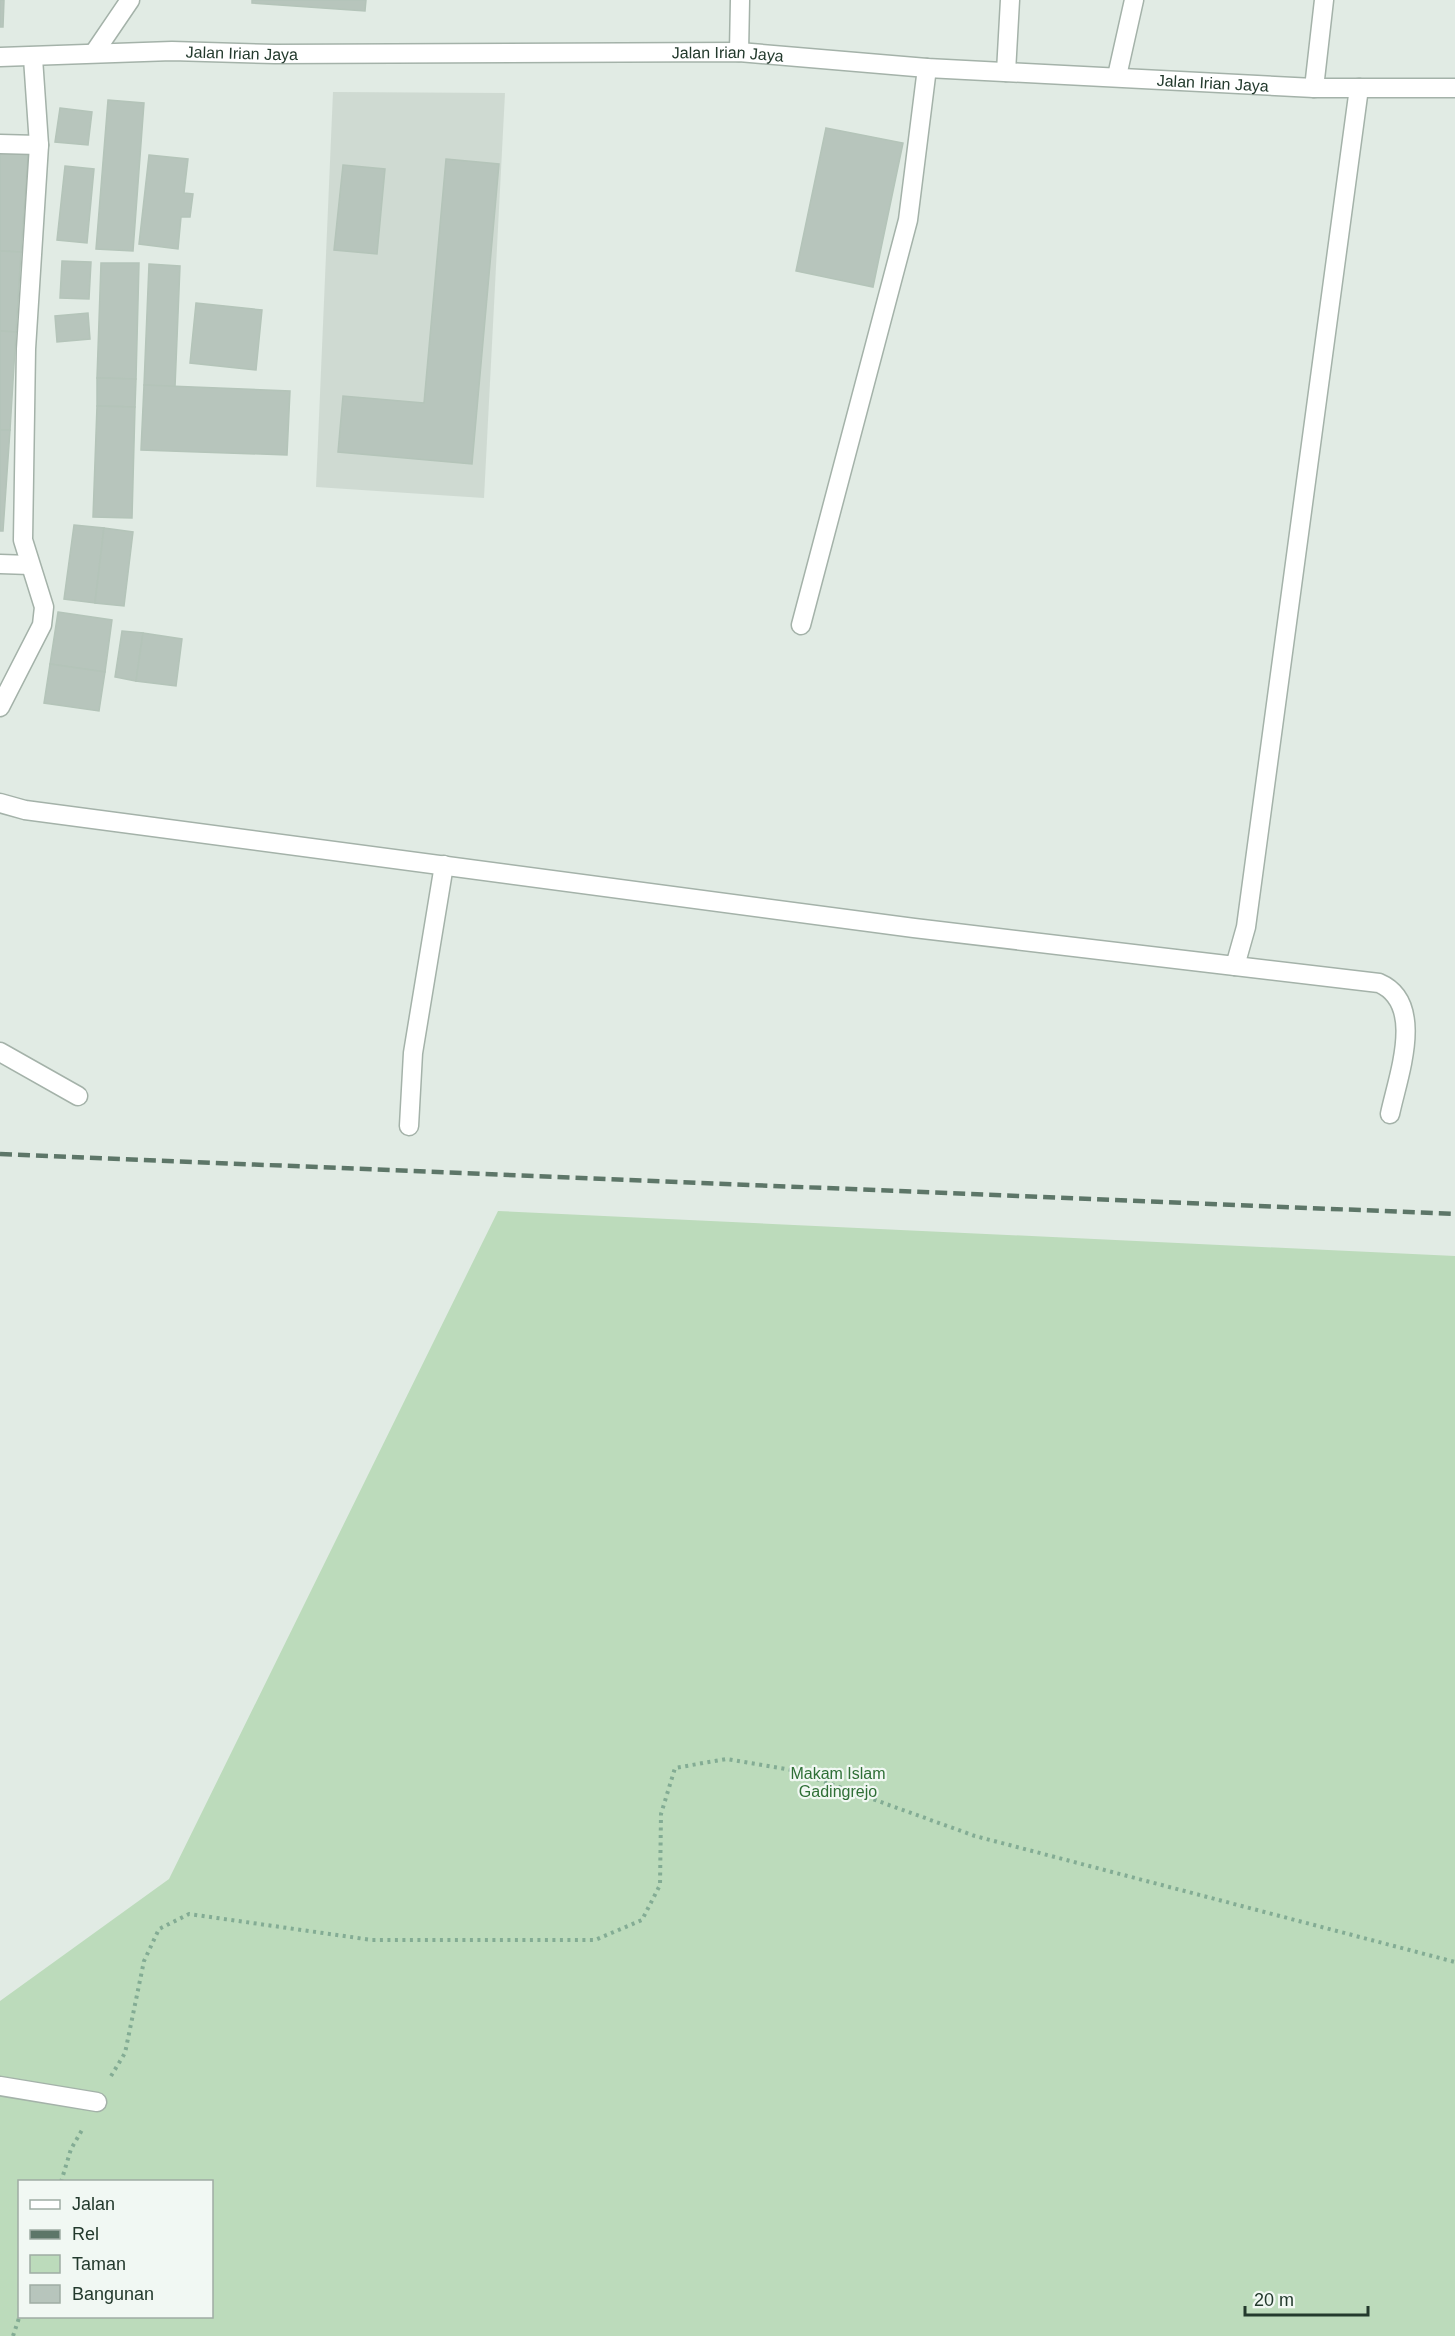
<svg xmlns="http://www.w3.org/2000/svg" width="1455" height="2336" viewBox="0 0 1455 2336" font-family="Arial,sans-serif">
	<style>
		.built { fill: #cfdad2 }
		.green { fill: #bcdbbb; fill-rule: evenodd }
		.building { fill: #b7c5bc; stroke: #b4c4b9; stroke-width: 1.5 }
		.lines { fill: none; stroke-linecap: round; stroke-linejoin: round }
		.minor-casing { stroke: #a4b2a9; stroke-width: 21 }
		.path { stroke: #83ac94; stroke-width: 4; stroke-dasharray: 3 4.5; stroke-linecap: butt }
		.minor { stroke: #fff; stroke-width: 18 }
		.rail { stroke: #5d7668; stroke-width: 4.5; stroke-dasharray: 12 6; stroke-linecap: butt }
		.labels { text-anchor: middle; dominant-baseline: central; stroke-width: 4.5; stroke-linejoin: round; paint-order: stroke }
		.street-label { font-size: 16px; fill: #233a2d; stroke: #f1f8f3 }
		.park-label { font-size: 16px; fill: #2f6f36; stroke: #f1f8f3 }
	</style>
	<rect width="100%" height="100%" fill="#e1ebe4"/>
	<polygon class="built" points="333,92 505,93 484,498 316,487"/>
	<path class="green" d="M498,1211L1455,1256V2336H0V2001L169,1879ZM20,2182H212V2316H20Z"/>
	<g class="building">
		<polygon points="0,0 4,0 3,27 0,27"/>
		<polygon points="252,0 366,0 365,11 252,3"/>
		<polygon points="108,100 144,103 133,251 96,249"/>
		<polygon points="60,108 92,112 88,145 55,142"/>
		<polygon points="826,128 903,143 873,287 796,271"/>
		<polygon points="0,152 28,154 21,252 0,251"/>
		<polygon points="149,155 188,159 184,193 193,194 190,217 181,217 178,249 139,244"/>
		<polygon points="446,159 499,164 472,464 338,452 343,396 424,403"/>
		<polygon points="343,165 385,169 377,254 334,250"/>
		<polygon points="65,166 94,169 87,243 57,240"/>
		<polygon points="0,251 21,252 16,332 0,331"/>
		<polygon points="62,261 91,262 89,299 60,298"/>
		<polygon points="101,263 139,263 136,379 97,378"/>
		<polygon points="149,264 180,266 175,387 144,385"/>
		<polygon points="196,303 262,310 256,370 190,363"/>
		<polygon points="88,313 90,339 57,342 55,316"/>
		<polygon points="0,331 16,332 10,430 0,430"/>
		<polygon points="97,378 136,379 135,407 97,406"/>
		<polygon points="144,385 290,391 287,455 141,450"/>
		<polygon points="97,406 135,407 132,518 93,517"/>
		<polygon points="0,430 10,430 3,531 0,531"/>
		<polygon points="74,525 104,528 95,603 64,599"/>
		<polygon points="104,528 133,532 124,606 95,603"/>
		<polygon points="58,612 112,620 105,672 50,664"/>
		<polygon points="122,631 143,633 136,681 115,677"/>
		<polygon points="143,633 182,639 176,686 136,681"/>
		<polygon points="50,664 105,672 99,711 44,703"/>
	</g>
	<g class="lines">
		<g class="minor-casing">
			<g id="minor">
				<polyline points="739,52 740,0"/>
				<polyline points="94,53 130,0"/>
				<path id="s1" d="M0,57L172,51L275,54L739,52L927,68L1314,88H1455"/>
				<polyline points="1006,72 1010,0"/>
				<polyline points="1117,76 1134,0"/>
				<polyline points="1314,88 1324,0"/>
				<polyline points="0,144 39,145"/>
				<polyline points="0,564 30,565"/>
				<polyline points="801,625 908,220 927,68"/>
				<polyline points="0,707 42,625 44,607 23,540 26,349 39,145 33,58"/>
				<polyline points="0,803 25,810 914,928 1235,966 1246,927 1359,88"/>
				<path d="M1235,966L1379,983C1426,1003 1398,1076 1390,1114"/>
				<polyline points="0,1052 78,1096"/>
				<polyline points="409,1126 413,1053 444,865"/>
				<polyline points="0,2086 97,2102"/>
			</g>
		</g>
		<g class="path">
			<polyline points="111,2076 125,2053 144,1961 159,1929 189,1914 372,1940 595,1940 642,1920 660,1885 661,1814 675,1768 726,1759 792,1770 975,1836 1455,1962"/>
			<polyline points="61,2182 71,2149 82,2130"/>
			<polyline points="13,2336 20,2315"/>
		</g>
		<use href="#minor" class="minor"/>
		<polyline class="rail" points="0,1154 1455,1214"/>
	</g>
	<g class="labels">
		<g class="street-label">
			<text stroke="none"><textPath href="#s1" startOffset="242">Jalan Irian Jaya</textPath></text>
			<text stroke="none"><textPath href="#s1" startOffset="728">Jalan Irian Jaya</textPath></text>
			<text stroke="none"><textPath href="#s1" startOffset="1214">Jalan Irian Jaya</textPath></text>
		</g>
		<g class="park-label">
			<text x="838" y="1773">Makam Islam<tspan x="838" dy="18">Gadingrejo</tspan></text>
		</g>
	</g>
	<rect x="18" y="2180" width="195" height="138" fill="#f1f8f3" stroke="#9faca4" stroke-width="1.5"/>
	<rect x="30" y="2200" width="30" height="9" fill="#ffffff" stroke="#9faca4" stroke-width="1.5"/>
	<text x="72" y="2210" font-size="18" fill="#233a2d">Jalan</text>
	<rect x="30" y="2230" width="30" height="9" fill="#5d7668" stroke="#9faca4" stroke-width="1.5"/>
	<text x="72" y="2240" font-size="18" fill="#233a2d">Rel</text>
	<rect x="30" y="2255" width="30" height="18" fill="#bcdbbb" stroke="#9faca4" stroke-width="1.5"/>
	<text x="72" y="2270" font-size="18" fill="#233a2d">Taman</text>
	<rect x="30" y="2285" width="30" height="18" fill="#b7c5bc" stroke="#9faca4" stroke-width="1.5"/>
	<text x="72" y="2300" font-size="18" fill="#233a2d">Bangunan</text>
	<path d="M1245 2306v9h123v-9" fill="none" stroke="#233a2d" stroke-width="3"/>
	<text x="1254" y="2306" font-size="18" fill="#233a2d" stroke="#f1f8f3" stroke-width="4.5" paint-order="stroke">20 m</text>
</svg>
